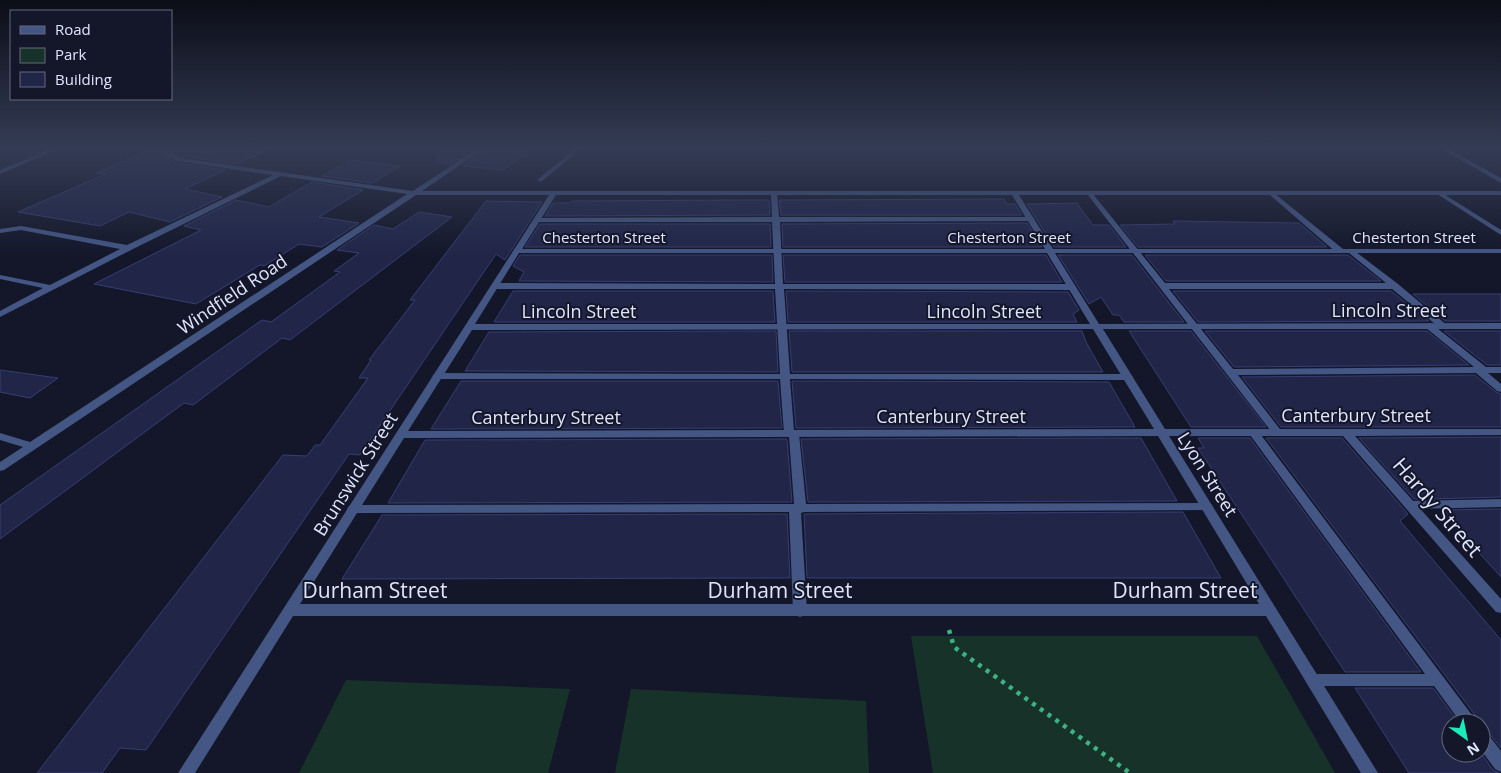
<svg xmlns="http://www.w3.org/2000/svg" width="1501" height="773" viewBox="0 0 1501 773" font-family="'Open Sans',sans-serif">
	<style>
		.green { fill: #173329 }
		.building { fill: #212649; stroke: #363e73 }
		.lines { fill: none; stroke-linecap: round; stroke-linejoin: round }
		.path { stroke: #3db284; stroke-width: 4.5; stroke-dasharray: 4 5.5; stroke-linecap: butt }
		.service { fill: #435684; fill-rule: evenodd }
		.minor { fill: #435684; fill-rule: evenodd }
		.labels { text-anchor: middle; dominant-baseline: central; stroke-width: 4; stroke-linejoin: round; paint-order: stroke }
		.far-street-label { font-size: 15px; fill: #dfe5fc; stroke: #14172a }
		.street-label { font-size: 18px; fill: #dfe5fc; stroke: #14172a }
		.near-street-label { font-size: 21px; fill: #dfe5fc; stroke: #14172a }
	</style>
	<rect width="100%" height="100%" fill="#14172a"/>
	<g class="green">
		<polygon points="911,636 1257,636 1335,773 933,773"/>
		<polygon points="346,680 570,689 548,773 299,773"/>
		<polygon points="631,689 866,701 869,773 615,773"/>
	</g>
	<g class="building">
		<polygon points="154,148 167,148 164,153 169,159 176,163 225,170 185,189 222,197 170,222 129,212 100,226 18,212 106,174 96,173"/>
		<polygon points="179,148 272,148 237,164 181,156 175,152"/>
		<polygon points="438,148 475,148 450,164 437,162"/>
		<polygon points="487,148 535,148 503,170 463,166"/>
		<polygon points="350,160 400,166 372,183 322,176"/>
		<polygon points="312,182 363,190 319,217 359,223 322,247 299,244 264,266 260,265 196,304 94,284 201,230 184,226 236,200 269,207"/>
		<polygon points="1004,199 1007,204 1015,204 1022,215 781,215 779,200"/>
		<polygon points="742,200 769,200 770,215 545,216 553,203 570,203 572,201"/>
		<polygon points="486,201 542,202 505,260 496,254 360,455 349,454 146,750 120,748 102,773 37,773 283,455 307,456 315,445 320,445 368,378 359,378 371,360 369,360 415,300 410,300"/>
		<polygon points="1077,203 1093,225 1109,225 1126,247 1054,247 1027,204"/>
		<polygon points="419,212 452,217 290,340 282,338 193,405 184,403 0,539 0,505 262,320 271,322 340,272 334,271 359,253 337,250 374,225 393,229"/>
		<polygon points="1173,221 1299,223 1327,247 1138,247 1120,225 1175,224"/>
		<polygon points="1027,223 1042,247 783,247 782,224"/>
		<polygon points="540,224 770,224 771,247 525,247"/>
		<polygon points="520,255 772,255 773,282 519,281 524,272 513,266"/>
		<polygon points="783,255 1046,255 1062,282 785,282"/>
		<polygon points="1058,255 1132,255 1184,322 1124,322 1119,315 1113,315 1101,297 1089,304"/>
		<polygon points="1145,255 1348,255 1381,281 1166,281"/>
		<polygon points="513,291 773,291 775,322 494,322"/>
		<polygon points="786,291 1068,292 1079,310 1073,314 1077,322 788,322"/>
		<polygon points="1173,291 1391,291 1429,321 1198,322"/>
		<polygon points="1413,294 1501,294 1501,321 1445,321"/>
		<polygon points="776,331 778,372 465,371 489,332"/>
		<polygon points="789,331 1082,331 1086,342 1103,372 792,372"/>
		<polygon points="1129,331 1191,331 1266,427 1191,427"/>
		<polygon points="1205,331 1427,331 1469,365 1234,367"/>
		<polygon points="1444,331 1501,331 1501,365 1487,365"/>
		<polygon points="0,370 58,378 30,398 0,392"/>
		<polygon points="1475,375 1496,392 1501,394 1501,427 1281,427 1242,377"/>
		<polygon points="461,381 778,381 782,428 431,429"/>
		<polygon points="792,381 1109,382 1135,427 796,428"/>
		<polygon points="1501,437 1501,497 1429,499 1427,497 1425,499 1414,499 1359,438"/>
		<polygon points="1141,438 1177,501 808,502 801,439"/>
		<polygon points="1198,438 1250,438 1421,672 1345,672 1198,448 1204,448"/>
		<polygon points="1266,438 1342,438 1408,514 1400,521 1501,640 1501,748 1488,732 1481,729 1481,723"/>
		<polygon points="787,439 792,502 388,503 425,440"/>
		<polygon points="1501,509 1501,577 1440,510"/>
		<polygon points="1183,512 1221,578 807,578 804,514"/>
		<polygon points="787,514 790,578 342,579 382,515"/>
		<polygon points="1355,688 1433,688 1459,723 1451,723 1451,753 1481,753 1493,770 1499,773 1409,773"/>
	</g>
	<g class="lines">
		<polyline class="path" points="949,630 954,647 1130,773"/>
		<g class="service">
			<polygon points="1439,191 1501,230 1501,235 1437,194 1436,193"/>
			<polygon points="774,192 777,194 779,217 1031,217 1035,219 1031,221 780,222 783,284 1072,284 1076,287 1072,290 784,289 790,374 1128,374 1133,377 1128,380 790,379 794,431 799,434 806,504 1207,503 1211,504 1213,507 1211,510 804,512 801,513 807,611 805,615 800,617 795,615 793,611 789,512 353,513 349,512 347,509 349,506 353,505 794,504 789,437 784,434 780,379 437,379 432,376 437,373 780,374 775,289 495,289 491,286 495,283 775,284 772,222 537,222 533,220 537,218 772,217 771,194"/>
			<polygon points="1090,192 1092,193 1165,283 1386,283 1349,253 1349,249 1352,249 1398,284 1448,326 1446,328 1440,328 1392,289 1169,289 1233,369 1474,367 1426,328 1424,326 1429,323 1432,324 1486,367 1501,367 1501,373 1488,373 1501,384 1501,392 1497,391 1476,373 1238,375 1283,433 1278,436 1274,435 1088,195 1087,194"/>
			<polygon points="1270,193 1274,193 1343,249 1343,253 1337,253 1270,195"/>
			<polygon points="1254,430 1258,431 1478,723 1461,723 1434,686 1313,686 1308,685 1306,680 1308,675 1313,674 1425,674 1250,435 1249,433"/>
			<polygon points="1501,499 1501,507 1410,509 1406,508 1404,505 1406,502 1410,501"/>
			<polygon points="1481,731 1487,733 1501,751 1501,772 1495,769 1481,750"/>
		</g>
		<g class="minor">
			<polygon points="53,148 61,148 0,174 0,170"/>
			<path d="M170,148H177L172,152L180,158L413,191L478,148H485L422,191H1501V195H1019L1053,249H1501V253H1055L1099,324L1501,323V329H1103L1165,429H1501V435L1355,436L1501,599V613L1496,612L1343,436H1169L1378,773H1361L1266,616H293L195,773H178L549,195H416L4,470L0,471V462L23,447L0,440V433L30,442L407,194L281,176L131,250L0,317V311L43,288L0,279V275L50,285L120,249L21,230L0,233V229L21,226L127,245L273,175L177,161L170,158L165,152ZM556,195H1012L1045,249H522ZM519,253H1047L1090,324H475ZM1093,329L1154,429L408,431L472,330ZM1158,436L1259,604H300L404,438Z"/>
			<polygon points="576,148 582,148 542,181 538,181 538,179"/>
			<polygon points="1440,148 1447,148 1501,178 1501,183"/>
		</g>
	</g>
	<linearGradient id="sky" x2="0" y2="1"><stop stop-color="#0b0d17"/><stop offset="0.58" stop-color="#343c55"/><stop offset="1" stop-color="#343c55" stop-opacity="0"/></linearGradient>
	<rect width="1501" height="256" fill="url(#sky)"/>
	<g class="labels">
		<g class="far-street-label">
			<text x="604" y="237">Chesterton Street</text>
			<text x="1009" y="237">Chesterton Street</text>
			<text x="1414" y="237">Chesterton Street</text>
		</g>
		<g class="street-label">
			<text transform="translate(232 294) rotate(-34)">Windfield Road</text>
			<text x="1389" y="310">Lincoln Street</text>
			<text x="579" y="311">Lincoln Street</text>
			<text x="984" y="311">Lincoln Street</text>
			<text x="1356" y="415">Canterbury Street</text>
			<text x="951" y="416">Canterbury Street</text>
			<text x="546" y="417">Canterbury Street</text>
			<text transform="translate(355 474) rotate(-58)">Brunswick Street</text>
			<text transform="translate(1208 474) rotate(58)">Lyon Street</text>
		</g>
		<g class="near-street-label">
			<text transform="translate(1438 507) rotate(49)">Hardy Street</text>
			<text x="375" y="590">Durham Street</text>
			<text x="780" y="590">Durham Street</text>
			<text x="1185" y="590">Durham Street</text>
		</g>
	</g>
	<rect x="10" y="10" width="162" height="90" fill="#14172a" stroke="#65697e"/>
	<rect x="20" y="26" width="25" height="8" fill="#435684" stroke="#65697e"/>
	<text x="55" y="35" font-size="15" fill="#dfe5fc">Road</text>
	<rect x="20" y="48" width="25" height="15" fill="#173329" stroke="#65697e"/>
	<text x="55" y="60" font-size="15" fill="#dfe5fc">Park</text>
	<rect x="20" y="72" width="25" height="15" fill="#212649" stroke="#65697e"/>
	<text x="55" y="85" font-size="15" fill="#dfe5fc">Building</text>
	<g transform="translate(1466 738) rotate(147)"><circle r="24" fill="#14172a" stroke="#65697e"/>
	<path d="M0-4L9 19L0 12L-9 19Z" fill="#1deaba"/>
	<text y="-8" font-size="14" font-weight="bold" text-anchor="middle" fill="#dfe5fc">N</text>
	</g>
</svg>
